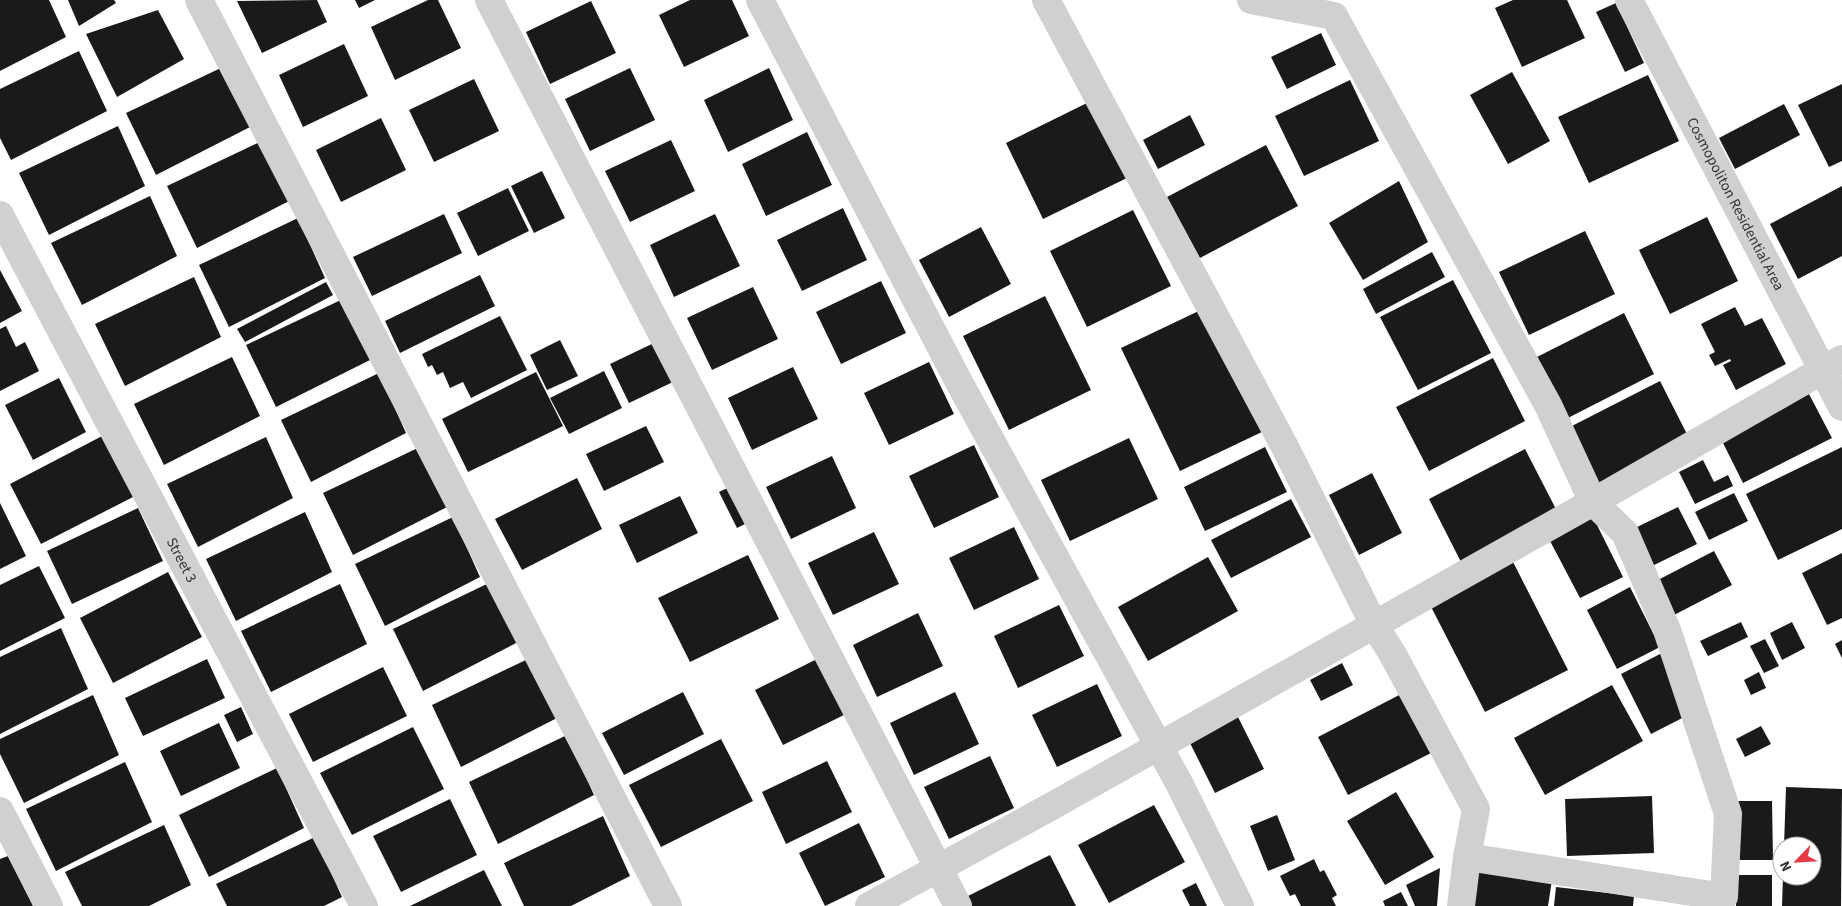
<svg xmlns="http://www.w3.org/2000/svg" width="1842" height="906" viewBox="0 0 1842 906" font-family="'Source Sans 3',sans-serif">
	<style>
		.building { fill: #1a1a1a }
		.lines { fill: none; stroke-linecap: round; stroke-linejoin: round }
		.minor { stroke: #d0d0d0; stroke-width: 28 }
		.tertiary { stroke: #d0d0d0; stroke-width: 28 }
		.labels { text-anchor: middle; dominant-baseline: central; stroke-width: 5; stroke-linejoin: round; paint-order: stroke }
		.street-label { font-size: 15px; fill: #333; stroke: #fff }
	</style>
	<rect width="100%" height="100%" fill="#fff"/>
	<g class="building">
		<polygon points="0,0 49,0 66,37 0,71"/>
		<polygon points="68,0 114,0 116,3 79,26"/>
		<polygon points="317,0 327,22 262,53 237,1"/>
		<polygon points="355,0 375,0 359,8"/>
		<polygon points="428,0 438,0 461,48 395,80 371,27"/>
		<polygon points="690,0 732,0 749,36 684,67 659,15"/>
		<polygon points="1513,0 1567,0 1585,38 1522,67 1495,8"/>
		<polygon points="591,1 616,53 550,84 526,32"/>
		<polygon points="1616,3 1644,63 1625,72 1596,12"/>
		<polygon points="158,10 184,59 117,97 86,34"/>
		<polygon points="1321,33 1336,65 1287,89 1271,57"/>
		<polygon points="344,44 368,96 303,127 279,75"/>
		<polygon points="79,51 107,111 11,160 0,138 0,89"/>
		<polygon points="225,66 252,126 156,175 126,113"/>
		<polygon points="630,68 655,120 590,151 565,99"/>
		<polygon points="769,68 793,120 728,152 704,100"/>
		<polygon points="1512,72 1550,141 1508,164 1470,95"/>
		<polygon points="1648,75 1679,141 1589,183 1558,117"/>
		<polygon points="474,79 499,131 434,162 409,110"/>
		<polygon points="1350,80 1379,141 1304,176 1275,116"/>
		<polygon points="1842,84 1842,161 1829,167 1798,105"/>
		<polygon points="1089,102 1127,178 1043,219 1006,143"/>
		<polygon points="1784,104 1800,135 1735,169 1719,138"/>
		<polygon points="1190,115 1205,145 1158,169 1143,140"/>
		<polygon points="381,118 406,170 341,202 316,150"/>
		<polygon points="118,126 145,186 49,235 19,173"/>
		<polygon points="807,132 832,185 766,216 742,164"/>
		<polygon points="266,139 293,199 197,248 167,186"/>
		<polygon points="671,140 695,191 630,222 605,171"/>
		<polygon points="1266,145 1298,206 1200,258 1167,197"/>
		<polygon points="542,171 565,218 534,233 511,186"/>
		<polygon points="1399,181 1428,242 1363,280 1329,223"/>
		<polygon points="1842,186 1842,256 1798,279 1770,224"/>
		<polygon points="508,188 529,231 478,256 457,213"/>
		<polygon points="150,196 177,256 82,305 51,243"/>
		<polygon points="843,208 867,260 802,291 777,240"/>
		<polygon points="1133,210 1171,286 1087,327 1050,251"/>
		<polygon points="444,214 462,253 372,296 353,257"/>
		<polygon points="715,214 740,266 674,297 650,245"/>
		<polygon points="1707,217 1738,281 1670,314 1639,250"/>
		<polygon points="298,218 325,278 229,327 199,265"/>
		<polygon points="981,227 1011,284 949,317 919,260"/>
		<polygon points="1585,231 1615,294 1529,335 1499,272"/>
		<polygon points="1432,252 1445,277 1376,314 1363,289"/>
		<polygon points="0,270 22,311 0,323"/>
		<polygon points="480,275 495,306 400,353 385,321"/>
		<polygon points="194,277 221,337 125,386 95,324"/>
		<polygon points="1453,280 1491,353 1418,390 1380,317"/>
		<polygon points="881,281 906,333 841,364 816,312"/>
		<polygon points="326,282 333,295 245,342 237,329"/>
		<polygon points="753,287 778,339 712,370 687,318"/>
		<polygon points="1045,296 1091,390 1009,430 963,336"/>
		<polygon points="345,298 372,359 276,407 246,345"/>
		<polygon points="1735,307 1745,326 1762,318 1786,364 1736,390 1723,365 1731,361 1730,359 1715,366 1709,355 1715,352 1701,324"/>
		<polygon points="1205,308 1264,431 1180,471 1121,348"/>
		<polygon points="1624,313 1654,374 1562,421 1531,360"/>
		<polygon points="500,316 527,370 471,398 463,382 450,388 443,372 437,375 432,365 428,367 422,354"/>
		<polygon points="6,326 16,347 25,342 39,371 0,391 0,329"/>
		<polygon points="560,340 578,376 547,390 530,355"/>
		<polygon points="656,342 675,381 629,403 610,364"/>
		<polygon points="232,357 260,416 164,465 134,404"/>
		<polygon points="1493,358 1525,421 1429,471 1396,407"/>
		<polygon points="929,362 954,414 889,445 864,393"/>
		<polygon points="793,367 818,419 752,450 728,398"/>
		<polygon points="604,371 622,408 569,434 550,398"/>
		<polygon points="536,372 563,426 468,472 442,419"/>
		<polygon points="379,373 406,433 311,482 281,420"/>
		<polygon points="59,378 86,432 33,460 5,405"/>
		<polygon points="1660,381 1691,442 1599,489 1568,428"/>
		<polygon points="1809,394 1832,438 1743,483 1721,439"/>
		<polygon points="646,426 664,462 604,491 586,454"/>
		<polygon points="106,434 137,495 41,544 10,484"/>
		<polygon points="266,437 293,498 198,547 167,484"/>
		<polygon points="1129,438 1158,499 1070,541 1041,480"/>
		<polygon points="974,445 999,497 934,528 909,476"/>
		<polygon points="422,446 449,506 353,555 323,493"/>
		<polygon points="1265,447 1287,492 1205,531 1184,487"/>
		<polygon points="1842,447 1842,529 1778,560 1746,494"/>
		<polygon points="1525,449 1558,513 1461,562 1429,499"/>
		<polygon points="832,456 856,508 791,539 766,487"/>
		<polygon points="1703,460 1714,482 1728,475 1733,486 1695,504 1679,472"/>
		<polygon points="1372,473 1402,533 1359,555 1329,495"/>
		<polygon points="577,478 602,529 522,570 495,519"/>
		<polygon points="736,484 753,520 737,528 719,492"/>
		<polygon points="1734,493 1748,521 1709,540 1695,512"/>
		<polygon points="680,496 698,533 637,563 619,525"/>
		<polygon points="1291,499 1311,537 1231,578 1211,540"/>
		<polygon points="0,503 26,556 0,569"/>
		<polygon points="1678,507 1697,544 1650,567 1631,530"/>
		<polygon points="138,508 163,561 72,604 47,551"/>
		<polygon points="305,512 332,572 236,621 206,559"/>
		<polygon points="453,517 480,577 385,626 355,564"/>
		<polygon points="1593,517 1623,577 1580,598 1549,539"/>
		<polygon points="1014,527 1039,579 974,610 949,558"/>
		<polygon points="874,532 899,584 833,615 808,563"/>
		<polygon points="1714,551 1732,585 1674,615 1656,581"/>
		<polygon points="1842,553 1842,618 1827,625 1802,573"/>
		<polygon points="1509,554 1568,670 1485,712 1426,597"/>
		<polygon points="748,555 779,619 690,662 658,598"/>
		<polygon points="1208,557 1238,611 1148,661 1118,607"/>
		<polygon points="39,566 65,618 0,651 0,585"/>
		<polygon points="168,572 202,637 113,683 80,618"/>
		<polygon points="491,582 518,642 423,691 393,629"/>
		<polygon points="340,584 367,644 271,692 241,631"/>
		<polygon points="1630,587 1660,647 1617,669 1587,610"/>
		<polygon points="1059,605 1084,656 1018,688 994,636"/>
		<polygon points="918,613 943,666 877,697 853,645"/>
		<polygon points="1741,622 1748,637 1708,656 1700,641"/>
		<polygon points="1792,622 1805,648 1782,660 1770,633"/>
		<polygon points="61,628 88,689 0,734 0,657"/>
		<polygon points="1765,639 1779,666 1764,673 1750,646"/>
		<polygon points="1842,640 1842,658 1835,644"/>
		<polygon points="1664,652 1694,712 1651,734 1621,674"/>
		<polygon points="530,658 557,718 461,767 432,705"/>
		<polygon points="207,659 225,698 143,736 125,698"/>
		<polygon points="817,659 844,715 783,745 755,690"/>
		<polygon points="1342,663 1353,685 1321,701 1310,680"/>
		<polygon points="383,667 407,716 313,762 289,714"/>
		<polygon points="1759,672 1766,688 1751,695 1744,680"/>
		<polygon points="1097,684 1122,736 1057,767 1032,715"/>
		<polygon points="1612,685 1643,741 1545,795 1514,738"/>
		<polygon points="1407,691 1437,750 1348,795 1318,737"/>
		<polygon points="683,692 704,734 624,775 602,733"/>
		<polygon points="955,692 979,744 914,775 890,723"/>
		<polygon points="93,695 119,755 24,803 0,754 0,739"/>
		<polygon points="241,707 253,734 237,742 224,715"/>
		<polygon points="1238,717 1264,769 1215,793 1189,741"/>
		<polygon points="219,723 240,768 181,796 160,751"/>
		<polygon points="1761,726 1771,744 1745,757 1736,739"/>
		<polygon points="413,727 444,789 352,835 320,773"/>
		<polygon points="567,735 594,795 498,844 469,782"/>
		<polygon points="721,739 753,801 661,847 629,785"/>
		<polygon points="990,756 1014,808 949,839 924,787"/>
		<polygon points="827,761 852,812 786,844 762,792"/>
		<polygon points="125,762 152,822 56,871 26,809"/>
		<polygon points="277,768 304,828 209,877 179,815"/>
		<polygon points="1786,787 1842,789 1841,906 1782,906 1783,876 1812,876 1812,846 1784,846"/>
		<polygon points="1396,792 1434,857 1385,885 1347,821"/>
		<polygon points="1652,796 1654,853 1567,856 1565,799"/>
		<polygon points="450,799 477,855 401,892 373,836"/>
		<polygon points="1736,801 1772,801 1773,860 1736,860"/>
		<polygon points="1154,805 1185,862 1109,903 1078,845"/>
		<polygon points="1277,815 1295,860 1268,871 1250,826"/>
		<polygon points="603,816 630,876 571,906 524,906 504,863"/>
		<polygon points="859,823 885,877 825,906 799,853"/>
		<polygon points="164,825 191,885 149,906 82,906 65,872"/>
		<polygon points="315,837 342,897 324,906 227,906 216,884"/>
		<polygon points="1050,855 1076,906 971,906 966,897"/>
		<polygon points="8,856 33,906 0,906 0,859"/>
		<polygon points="1314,859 1320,872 1324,870 1337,895 1332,898 1336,906 1301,906 1295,894 1290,896 1280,876"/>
		<polygon points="1440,868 1437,906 1415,906 1406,885"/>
		<polygon points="1470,869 1552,880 1548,906 1465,906"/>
		<polygon points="484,870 502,906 410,906"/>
		<rect x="1736" y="875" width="36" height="31"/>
		<polygon points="1196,883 1207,906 1190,906 1182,890"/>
		<polygon points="1556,887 1634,896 1633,906 1554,906"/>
		<polygon points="1401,892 1408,906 1385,906 1383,901"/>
	</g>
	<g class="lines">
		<g class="minor">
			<polyline points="199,0 668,906"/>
			<polyline points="489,0 958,906"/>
			<polyline points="760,0 960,384 1179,783 1240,906"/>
			<polyline points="1046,0 1286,449 1374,625 1392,653 1476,809 1467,857"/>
			<polyline points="1251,0 1334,16 1548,405 1593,502 1625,533 1667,630 1728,814 1724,897 1467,857 1461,906"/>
			<path id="s1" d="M1629,0L1842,407"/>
			<path id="s2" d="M0,215L364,906"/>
			<polyline points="0,811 49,906"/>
		</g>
		<polyline class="tertiary" points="869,906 1052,806 1593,502 1842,359"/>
	</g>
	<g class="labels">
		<g class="street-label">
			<text stroke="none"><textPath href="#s1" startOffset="230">Cosmopoliton Residential Area</textPath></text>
			<text stroke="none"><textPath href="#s2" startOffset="390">Street 3</textPath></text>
		</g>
	</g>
	<g transform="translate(1797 861) rotate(245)"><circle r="24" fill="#ffffff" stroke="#adadad"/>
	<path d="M0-4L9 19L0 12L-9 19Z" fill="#e63946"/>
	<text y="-8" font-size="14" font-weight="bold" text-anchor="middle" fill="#333333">N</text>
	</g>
</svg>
